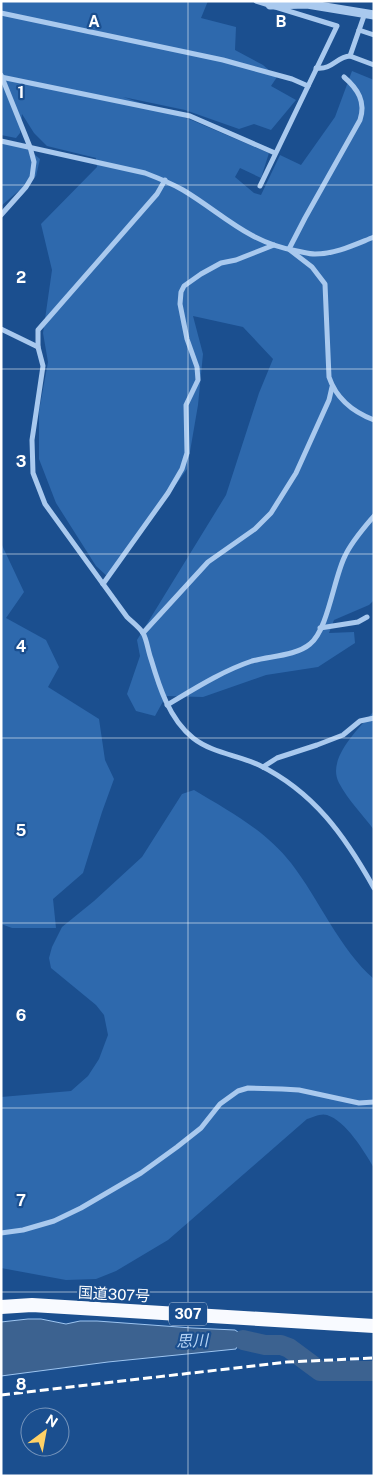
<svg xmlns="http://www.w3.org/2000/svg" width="375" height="1477" viewBox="0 0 375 1477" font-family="'Public Sans','Noto Sans JP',sans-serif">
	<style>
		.green { fill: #2e69ad }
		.water { fill: #3c6290; stroke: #9cc4f0 }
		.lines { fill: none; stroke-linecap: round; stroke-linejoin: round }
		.river { stroke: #3c6290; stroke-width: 20 }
		.minor { stroke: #a9c9ee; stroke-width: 5 }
		.tertiary { stroke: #a9c9ee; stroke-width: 9 }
		.trunk { stroke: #f8faff; stroke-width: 14 }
		.rail { stroke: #fff; stroke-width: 3; stroke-dasharray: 9 4; stroke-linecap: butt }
		.grid { fill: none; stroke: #fff; stroke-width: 1; stroke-opacity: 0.55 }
		.labels { text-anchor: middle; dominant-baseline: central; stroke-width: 4.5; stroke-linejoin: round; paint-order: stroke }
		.shield { fill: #1b4f8f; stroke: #bbcadd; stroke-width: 1 }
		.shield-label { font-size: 14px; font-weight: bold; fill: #fff }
		.street-label { font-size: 15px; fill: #fff; stroke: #1b4f8f }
		.water-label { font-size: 16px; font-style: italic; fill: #b5d3f5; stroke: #1b4f8f }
		.grid-label { font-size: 16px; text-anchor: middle; font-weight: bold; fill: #fff; stroke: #1b4f8f; stroke-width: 4.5; stroke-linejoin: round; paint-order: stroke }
	</style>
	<rect width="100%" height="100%" fill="#1b4f8f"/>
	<g class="green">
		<polygon points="1,1 208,1 201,18 236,27 235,50 263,65 277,77 271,86 296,100 271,130 254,124 239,129 185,110 123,97 189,119 269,153 261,178 240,168 235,177 254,193 261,195 280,155 301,165 335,117 352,71 374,80 374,600 369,605 334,620 329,633 354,632 355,643 318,667 266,675 203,697 166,696 155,716 136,711 127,694 140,656 137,640 226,495 259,393 273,359 243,327 193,316 203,354 198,405 187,469 109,578 96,566 56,503 39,459 39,411 48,362 43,333 52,270 41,224 97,167 96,158 47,146 34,133 22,114 20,133 16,138 1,135"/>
		<polygon points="1,142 28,149 40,159 36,176 1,206"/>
		<polygon points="1,543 24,592 6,618 46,640 59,667 48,687 99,719 105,760 114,779 102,812 83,873 53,899 56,928 12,928 1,924"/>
		<path d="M374,711V830C363,815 348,800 339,783C326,759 359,728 374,711Z"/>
		<path d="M194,790C229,811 265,830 291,863C319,899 340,950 374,979V1168C364,1151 346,1121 327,1115C321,1113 313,1117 307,1119L168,1240L116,1271L96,1279L66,1280L1,1268V1097L71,1091L88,1076L99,1059L108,1035L104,1015L96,1005L51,968L49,958L52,947L62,927L94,901L142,857L182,794Z"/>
	</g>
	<polygon class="water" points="28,1319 41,1319 66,1324 80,1321 97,1321 192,1328 235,1330 238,1332 238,1338 248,1337 263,1340 264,1343 269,1344 270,1346 265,1348 238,1342 236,1349 108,1362 1,1376 1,1322"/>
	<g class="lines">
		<polyline class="river" points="243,1340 265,1345 281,1345 289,1348 320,1371 374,1371"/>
		<g class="minor">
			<polyline points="256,1 337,26 260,186"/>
			<polyline points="1,13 223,60 292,79 308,86"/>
			<polyline points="365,13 350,56 374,65"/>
			<polyline points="359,30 374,35"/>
			<path d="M316,68C333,70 336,57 350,56"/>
			<polyline points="1,77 190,116 275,153"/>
			<path d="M1,141L145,173C158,178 171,183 183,190C223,214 247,242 297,251C303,252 309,254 315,254C336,254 356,244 374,237"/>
			<path d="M165,180L157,194L38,330V347L43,366L32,440L33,473L45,504L127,617C132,622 139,627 143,633C147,640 148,651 151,659C159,686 169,719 193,738C212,753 238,755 259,765C314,792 345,836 374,888"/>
			<polyline points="1,215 26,187 32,177 34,162 30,147 1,75"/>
			<path d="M289,249L305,218L360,120C366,102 358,89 344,77"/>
			<path d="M290,250L312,267L325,284L329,377C336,398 353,412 374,420"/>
			<polyline points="1,329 38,347"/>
			<polyline points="103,584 168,493 182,469 187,453 186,405 198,380 197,367 187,339 180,304 181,292 184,286 201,274 221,263 236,260 274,245"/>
			<polyline points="320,628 358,622 367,617"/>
			<polyline points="143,633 208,562 255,529 271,513 296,473 329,400 332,387"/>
			<path d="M167,705C194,689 222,671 252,661C269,656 296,656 310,644C328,630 334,577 345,556C352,541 363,529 374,516"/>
			<polyline points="263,767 277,758 317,745 343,735 360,721 374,718"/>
			<polyline points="1,1233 23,1230 54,1221 81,1208 141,1173 177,1147 201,1128 220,1104 238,1091 248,1088 282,1089 299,1090 359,1103 374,1102"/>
		</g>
		<polyline class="tertiary" points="270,5 307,4 374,15"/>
		<polyline class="trunk" points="1,1307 32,1305 374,1326"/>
		<polyline class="rail" points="1,1395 287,1362 374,1358"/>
	</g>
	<path class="grid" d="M188,1V1476M1,185H374M1,369H374M1,554H374M1,738H374M1,923H374M1,1108H374M1,1292H374"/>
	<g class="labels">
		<rect class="shield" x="169" y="1302.5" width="38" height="23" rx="4"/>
		<g class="shield-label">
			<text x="188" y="1314">307</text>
		</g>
		<g class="street-label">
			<text transform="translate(114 1294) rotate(3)">国道307号</text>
		</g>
		<g class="water-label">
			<text transform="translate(192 1341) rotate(-2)">思川</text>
		</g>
	</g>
	<g class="grid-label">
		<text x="94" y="27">A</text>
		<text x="281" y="27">B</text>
		<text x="21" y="98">1</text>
		<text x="21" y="283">2</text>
		<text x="21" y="467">3</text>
		<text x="21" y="652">4</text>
		<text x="21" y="836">5</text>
		<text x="21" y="1021">6</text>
		<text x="21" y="1206">7</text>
		<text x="21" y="1390">8</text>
	</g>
	<rect width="375" height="1477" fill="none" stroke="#ffffff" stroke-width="5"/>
	<g transform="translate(45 1432) rotate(32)"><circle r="24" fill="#1b4f8f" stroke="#7695bc"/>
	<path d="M0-4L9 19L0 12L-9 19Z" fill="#ffd166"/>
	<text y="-8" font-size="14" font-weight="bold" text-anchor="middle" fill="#ffffff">N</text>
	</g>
</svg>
